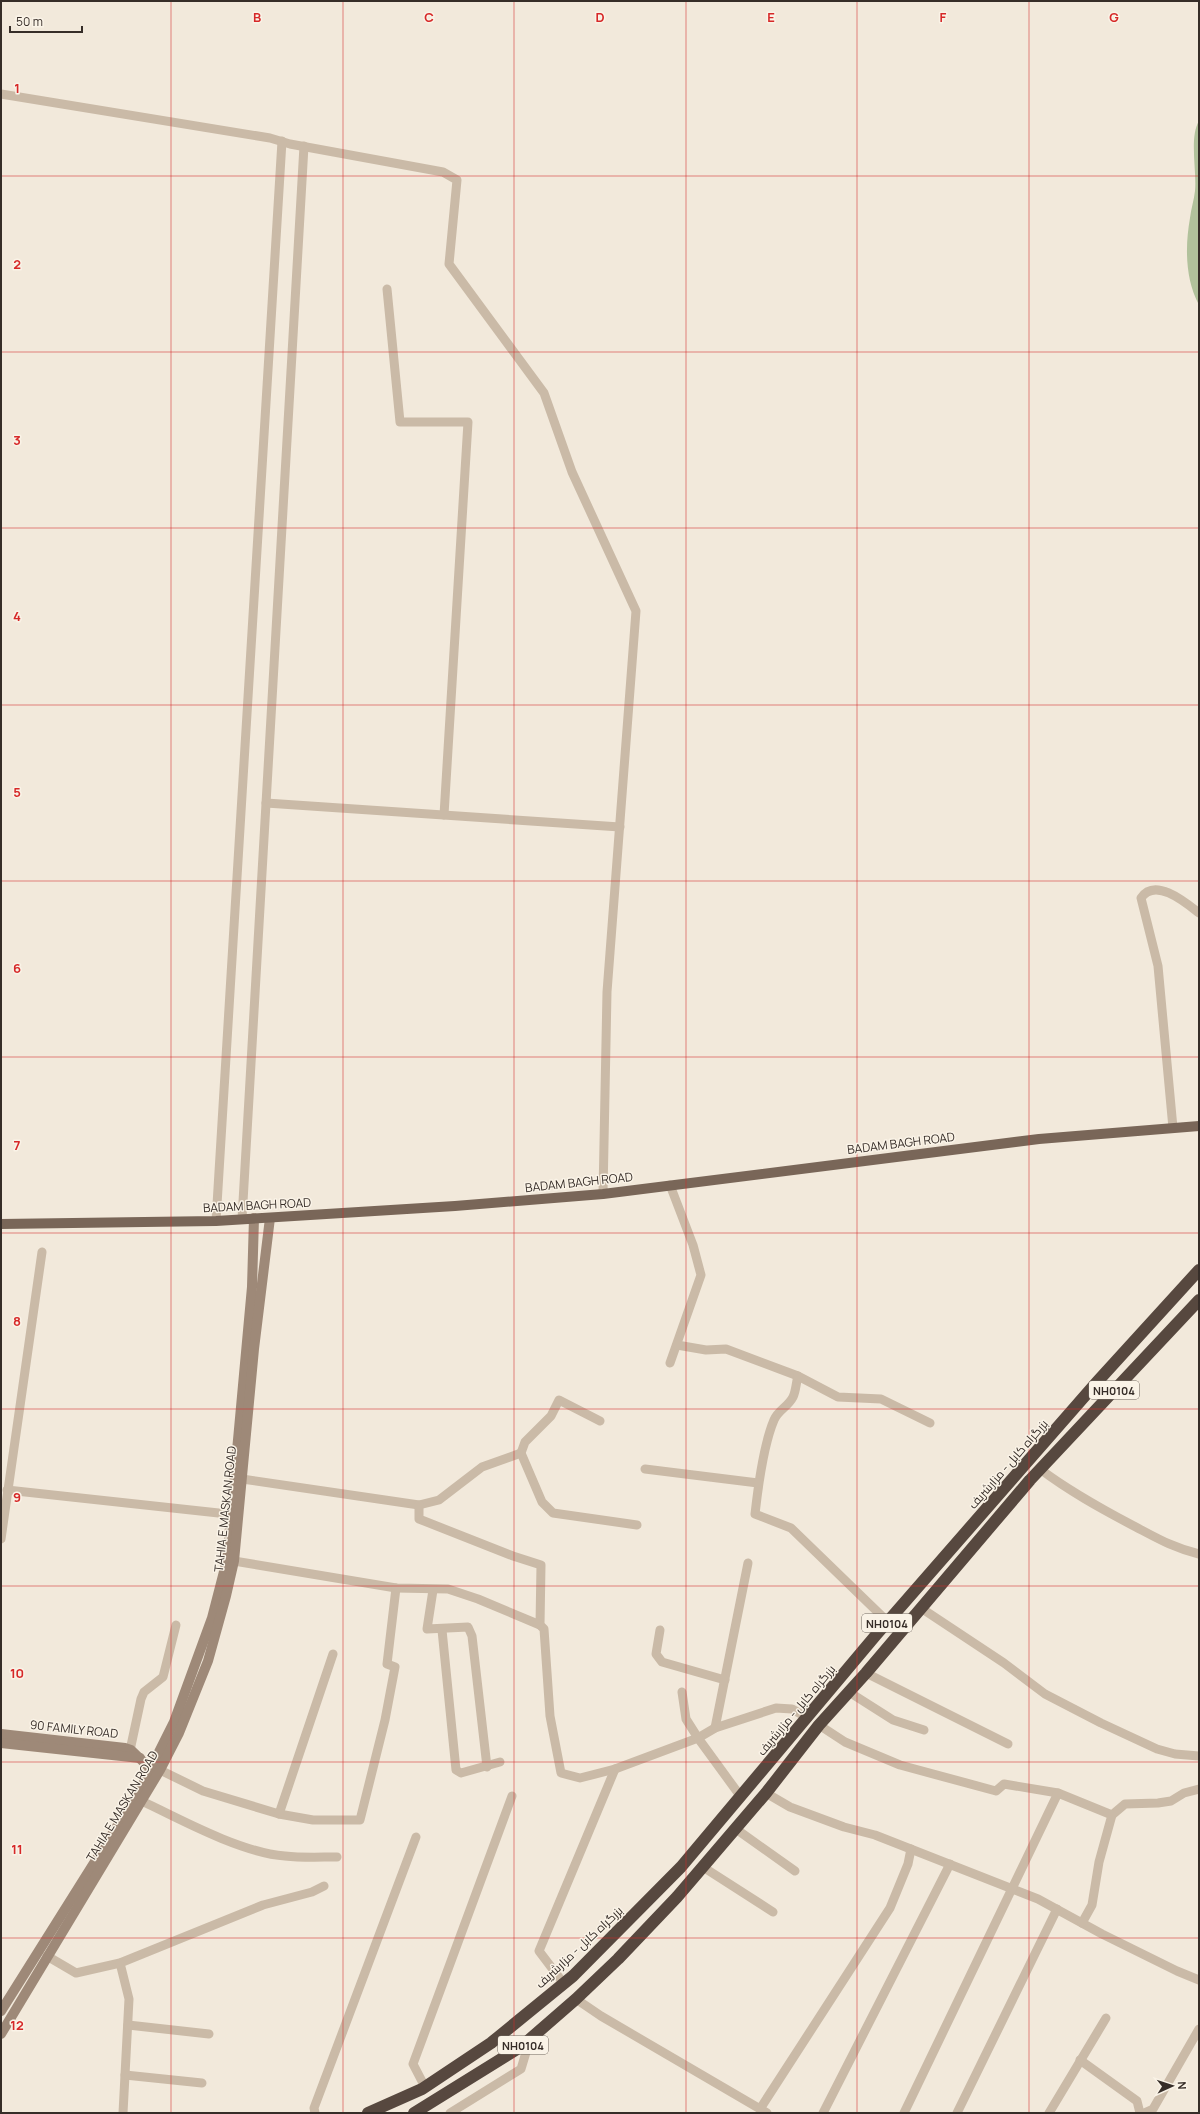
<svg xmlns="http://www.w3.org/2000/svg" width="1200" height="2114" viewBox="0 0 1200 2114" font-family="Manrope,Cairo,sans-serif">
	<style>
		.green { fill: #b1c19b }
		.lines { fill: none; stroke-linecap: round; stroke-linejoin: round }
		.street { stroke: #cabaa7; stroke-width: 9 }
		.secondary { stroke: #9e8978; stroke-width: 10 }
		.primary { stroke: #796658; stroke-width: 10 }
		.highway { stroke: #57483f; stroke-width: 12 }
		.grid { fill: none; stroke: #d62828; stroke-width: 1; stroke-opacity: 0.55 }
		.labels { text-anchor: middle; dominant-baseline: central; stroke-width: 3; stroke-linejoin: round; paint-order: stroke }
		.shield { fill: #faf3e7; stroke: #716861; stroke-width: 1 }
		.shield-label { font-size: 11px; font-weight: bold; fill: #362d28 }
		.street-label { font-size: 12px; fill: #362d28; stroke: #faf3e7 }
		.grid-label { font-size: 13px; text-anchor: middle; font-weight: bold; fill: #d62828; stroke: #faf3e7; stroke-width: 3; stroke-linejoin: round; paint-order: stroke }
	</style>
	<rect width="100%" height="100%" fill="#f2e9db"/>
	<path class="green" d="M1199,121V305C1185,279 1185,246 1190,218C1191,209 1194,200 1195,191C1197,171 1189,137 1199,121Z"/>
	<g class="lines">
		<g class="street">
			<polyline points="1,94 270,138 290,144 443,172 457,180 449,264 544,393 572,472 636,611 607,992 603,1194"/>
			<polyline points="387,289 400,422 468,422 444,815"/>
			<polyline points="266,803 620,827"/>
			<path d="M1173,1128L1158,966L1141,898C1155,877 1185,902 1199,913"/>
			<polyline points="670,1185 693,1245 701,1275 670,1363"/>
			<polyline points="242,1219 304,146"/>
			<polyline points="216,1221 282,141"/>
			<polyline points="677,1345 706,1350 726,1349 798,1376 838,1397 881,1399 930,1423"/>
			<path d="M798,1376C796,1383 796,1391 793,1397C788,1407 778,1410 774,1420C763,1446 758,1487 755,1514L791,1528L888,1622"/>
			<polyline points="600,1421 559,1400 551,1416 525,1442 521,1453 542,1502 553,1513 637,1525"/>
			<polyline points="645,1469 758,1483"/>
			<path d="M1040,1469C1069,1491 1100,1508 1132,1525C1155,1537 1173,1548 1199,1554"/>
			<polyline points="242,1479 419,1505 439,1500 482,1467 521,1453"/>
			<polyline points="7,1490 237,1515"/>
			<polyline points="419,1505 419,1519 513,1556 541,1565 540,1625 544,1629 550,1716 561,1773 580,1778 615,1769 698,1738 715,1728 776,1708 792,1709 808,1718"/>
			<polyline points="1,1539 42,1252"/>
			<polyline points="234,1561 396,1588 448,1589 478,1599 540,1625"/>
			<polyline points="433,1590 427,1629 468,1627 472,1636 487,1767"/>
			<polyline points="921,1608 1004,1663 1045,1694 1101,1723 1157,1749 1175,1754 1199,1756"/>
			<polyline points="442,1630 456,1770 461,1773 500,1762"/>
			<polyline points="660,1630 656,1654 662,1662 725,1680"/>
			<polyline points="866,1673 1008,1744"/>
			<polyline points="682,1692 686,1719 698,1738 741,1797"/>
			<polyline points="849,1692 893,1720 924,1730"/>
			<polyline points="819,1725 845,1742 900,1765 996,1791 1004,1784 1058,1793 1112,1815 1125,1804 1158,1803 1171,1801 1184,1793 1199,1789"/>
			<polyline points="715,1728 748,1563"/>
			<polyline points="129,1755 141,1699 144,1692 163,1677 176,1625"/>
			<polyline points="160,1770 203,1791 279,1814 313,1820 360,1820 385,1720 395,1667 387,1664 396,1588"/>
			<polyline points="766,1793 790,1807 844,1827 875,1835 1038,1899 1102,1934 1177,1971 1199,1980"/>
			<path d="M142,1801C181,1820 242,1853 285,1856C302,1858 320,1857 337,1857"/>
			<polyline points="279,1814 333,1654"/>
			<polyline points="736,1829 795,1871"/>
			<polyline points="703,1867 773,1912"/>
			<polyline points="1082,1923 1092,1905 1099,1862 1112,1815"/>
			<polyline points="47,1956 76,1973 120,1963 263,1905 312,1892 324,1886"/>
			<polyline points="120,1963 129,1999 123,2113"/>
			<polyline points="564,1984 539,1951 615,1769"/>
			<polyline points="576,1999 601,2016 767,2113"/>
			<polyline points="128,2025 209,2034"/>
			<polyline points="1080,2060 1137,2101 1140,2113"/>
			<polyline points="125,2075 202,2083"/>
			<polyline points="425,2087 413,2064 512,1796"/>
			<polyline points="760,2109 890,1908 908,1864 911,1849"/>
			<polyline points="315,2113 314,2108 416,1837"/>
			<polyline points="450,2113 521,2069 530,2039"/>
			<polyline points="823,2113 950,1864"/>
			<polyline points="904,2113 1058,1793"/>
			<polyline points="957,2113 1057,1909"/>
			<polyline points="1049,2113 1106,2018"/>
			<polyline points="1144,2113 1153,2109 1199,2029"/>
		</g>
		<g class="secondary">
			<polyline points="1,1734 125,1748 131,1750 155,1773"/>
			<polyline points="1,1743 140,1758"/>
			<polyline points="1,2011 140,1790 174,1722 212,1618 227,1560 252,1287 254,1218"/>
			<polyline points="1,2034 160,1770 179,1733 208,1661 226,1596 234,1561 254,1349 270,1218"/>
		</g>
		<polyline class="primary" points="1,1224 216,1221 455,1206 603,1194 1039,1139 1199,1126"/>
		<g class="highway">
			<polyline points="368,2113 422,2089 491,2043 573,1976 681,1867 876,1635 1097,1382 1199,1270"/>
			<polyline points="414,2113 522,2046 576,1999 618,1959 677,1897 766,1793 819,1725 866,1673 1030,1480 1199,1300"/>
		</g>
	</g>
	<path class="grid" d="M171,1V2113M343,1V2113M514,1V2113M686,1V2113M857,1V2113M1029,1V2113M1,176H1199M1,352H1199M1,528H1199M1,705H1199M1,881H1199M1,1057H1199M1,1233H1199M1,1409H1199M1,1586H1199M1,1762H1199M1,1938H1199"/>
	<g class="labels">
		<g class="shield">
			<rect x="1089" y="1381" width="50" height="18" rx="3"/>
			<rect x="862" y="1614" width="50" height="18" rx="3"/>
			<rect x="498" y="2036" width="50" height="18" rx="3"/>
		</g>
		<g class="shield-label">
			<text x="1114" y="1390">NH0104</text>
			<text x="887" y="1623">NH0104</text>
			<text x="523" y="2045">NH0104</text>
		</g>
		<g class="street-label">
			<text transform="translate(901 1143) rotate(-7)">BADAM BAGH ROAD</text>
			<text transform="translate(579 1182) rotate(-6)">BADAM BAGH ROAD</text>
			<text transform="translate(257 1205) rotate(-3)">BADAM BAGH ROAD</text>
			<text transform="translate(1008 1464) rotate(-49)">بزرگراه کابل - مزارشریف</text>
			<text transform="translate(225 1509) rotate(-84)">TAHIA E MASKAN ROAD</text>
			<text transform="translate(796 1710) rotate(-50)">بزرگراه کابل - مزارشریف</text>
			<text transform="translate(74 1729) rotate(6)">90 FAMILY ROAD</text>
			<text transform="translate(122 1806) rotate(-59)">TAHIA E MASKAN ROAD</text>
			<text transform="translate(579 1947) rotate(-43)">بزرگراه کابل - مزارشریف</text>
		</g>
	</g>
	<g class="grid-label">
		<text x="257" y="22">B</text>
		<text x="429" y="22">C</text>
		<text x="600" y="22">D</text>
		<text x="771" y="22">E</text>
		<text x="943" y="22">F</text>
		<text x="1114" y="22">G</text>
		<text x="17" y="93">1</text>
		<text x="17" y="269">2</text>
		<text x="17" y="445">3</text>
		<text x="17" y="621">4</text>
		<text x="17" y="797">5</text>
		<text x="17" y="973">6</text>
		<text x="17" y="1150">7</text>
		<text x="17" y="1326">8</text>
		<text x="17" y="1502">9</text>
		<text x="17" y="1678">10</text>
		<text x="17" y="1854">11</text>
		<text x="17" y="2030">12</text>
	</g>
	<rect width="1200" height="2114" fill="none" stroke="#362d28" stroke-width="4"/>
	<g transform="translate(1172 2086) rotate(87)" stroke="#faf3e7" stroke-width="3" paint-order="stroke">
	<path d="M0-3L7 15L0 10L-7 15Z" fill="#362d28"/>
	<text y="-6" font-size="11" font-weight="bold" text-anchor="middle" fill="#362d28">N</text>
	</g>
	<path d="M10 26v6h72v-6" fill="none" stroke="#362d28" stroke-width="2"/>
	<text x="16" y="26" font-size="12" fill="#362d28" stroke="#faf3e7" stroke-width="3" paint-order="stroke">50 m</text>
</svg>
